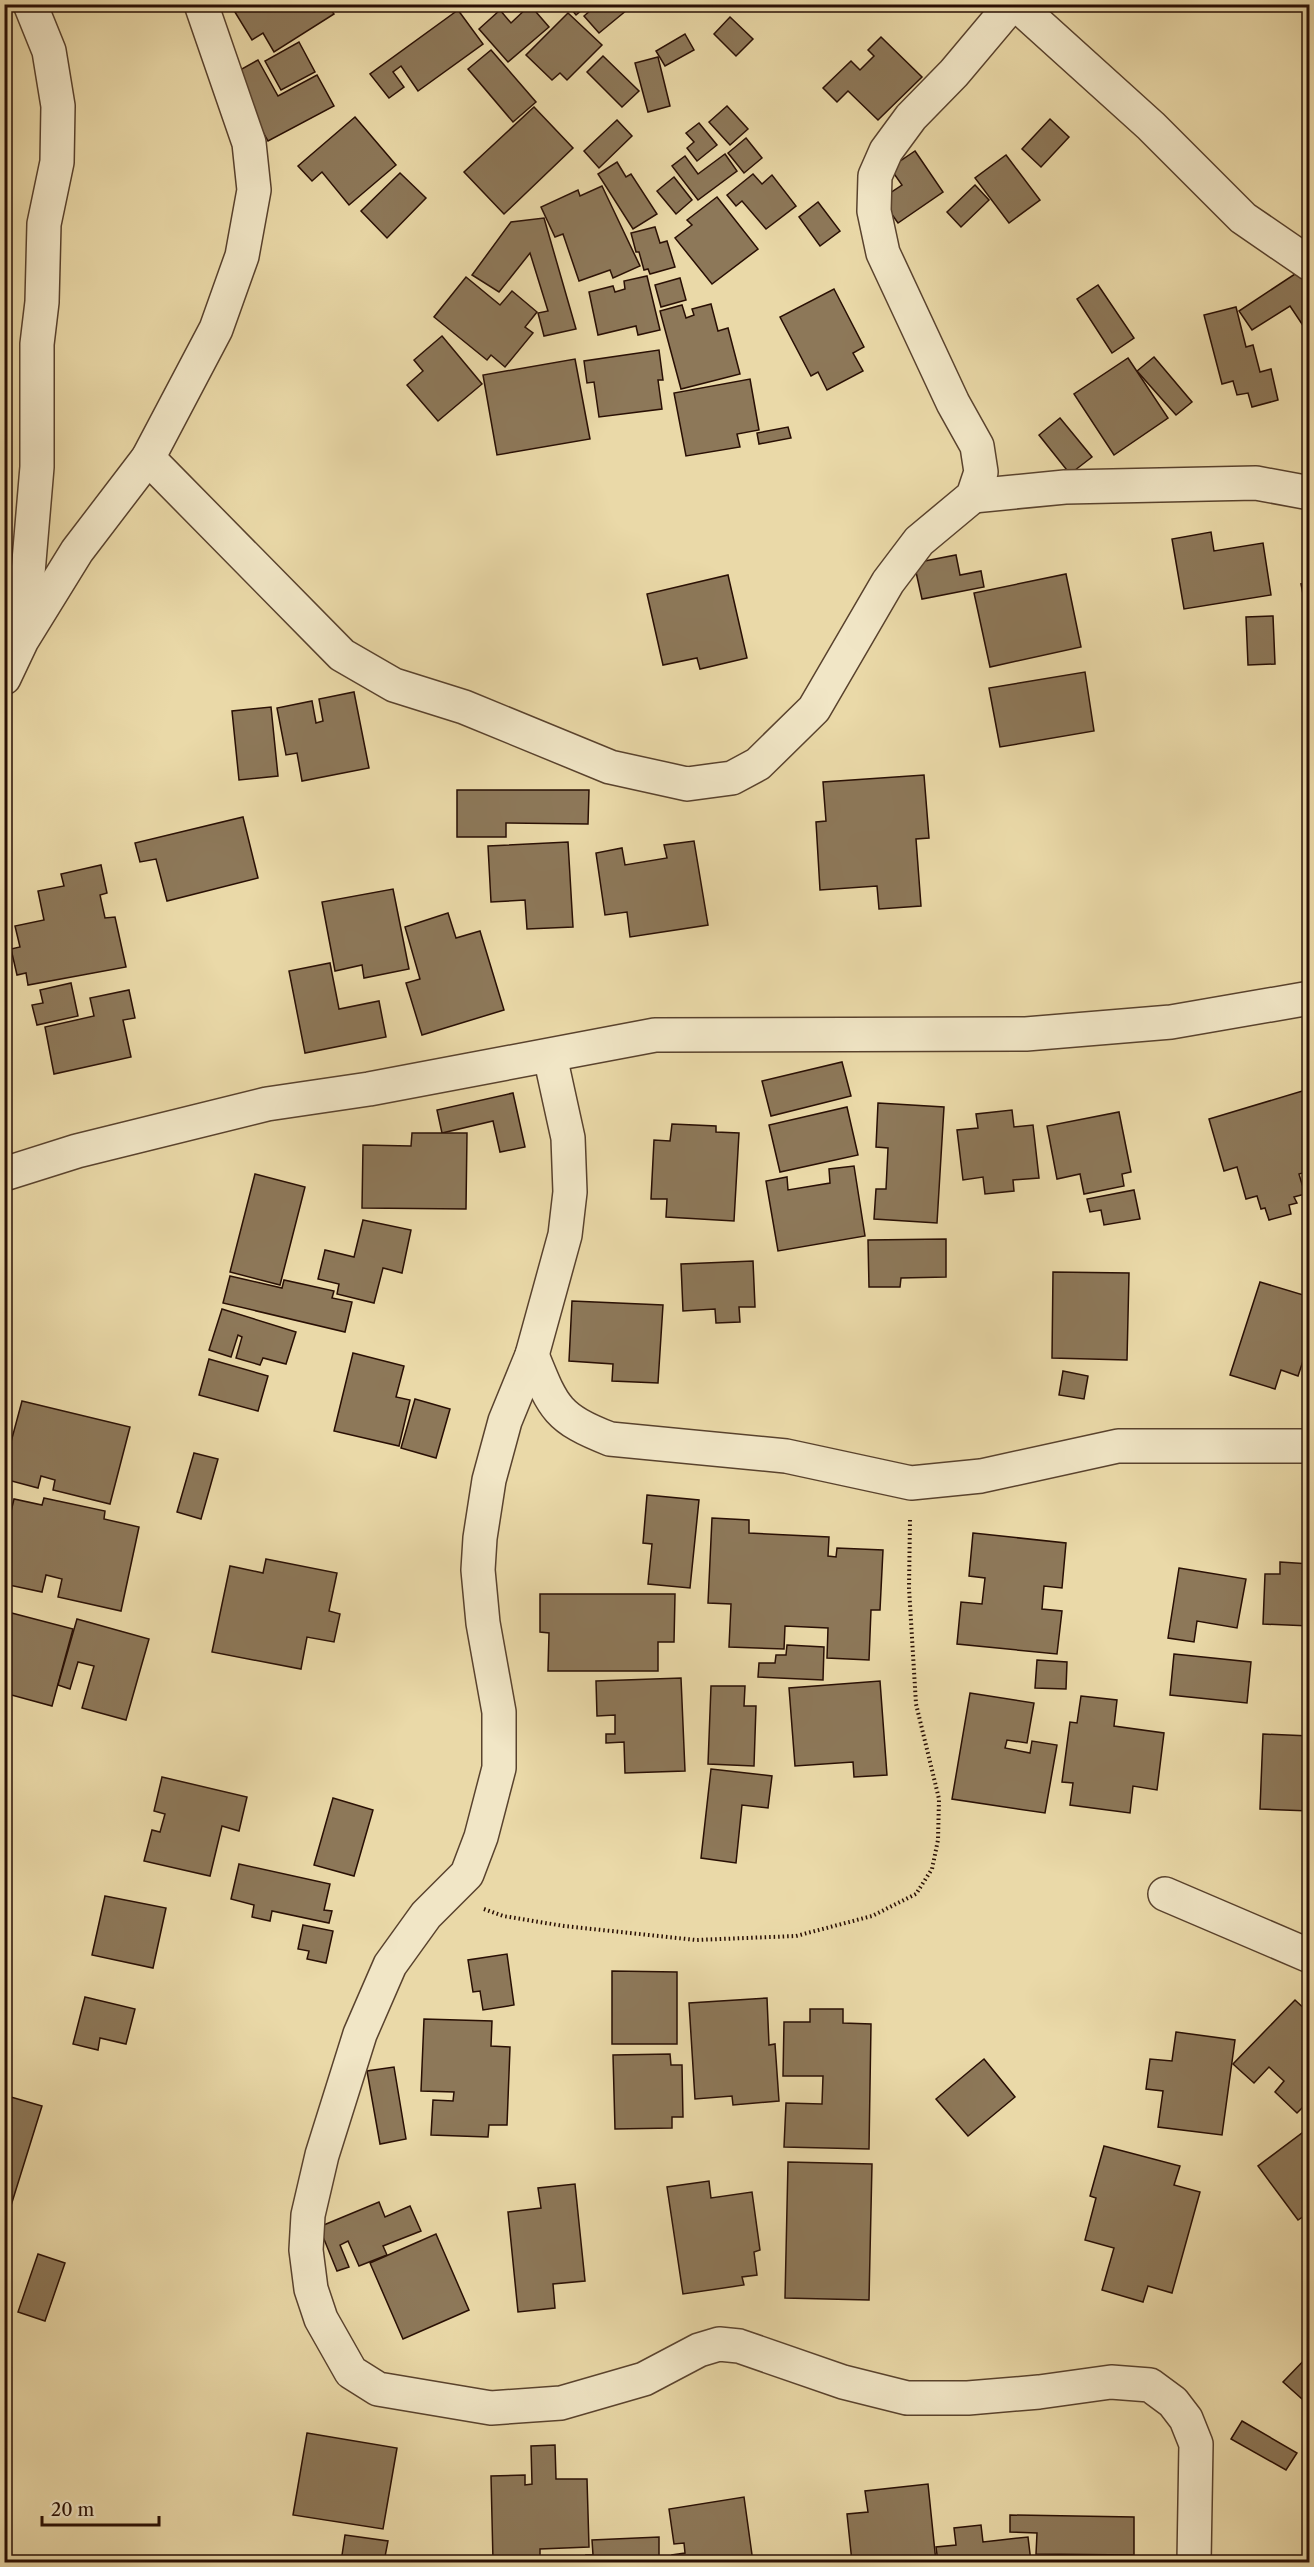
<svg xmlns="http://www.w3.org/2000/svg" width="1314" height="2567" viewBox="0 0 1314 2567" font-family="'Libre Caslon Text',serif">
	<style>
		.building { fill: #8d7859; stroke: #290f04; stroke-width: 1.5 }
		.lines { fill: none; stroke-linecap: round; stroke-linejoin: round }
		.minor-casing { stroke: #59422d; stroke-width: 36 }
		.path { stroke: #290f04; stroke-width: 4; stroke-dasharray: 1.5 3; stroke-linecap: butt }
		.minor { stroke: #f1e6c6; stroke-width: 33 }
	</style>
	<rect width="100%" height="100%" fill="#ead9a8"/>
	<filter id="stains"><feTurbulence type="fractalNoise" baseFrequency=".00333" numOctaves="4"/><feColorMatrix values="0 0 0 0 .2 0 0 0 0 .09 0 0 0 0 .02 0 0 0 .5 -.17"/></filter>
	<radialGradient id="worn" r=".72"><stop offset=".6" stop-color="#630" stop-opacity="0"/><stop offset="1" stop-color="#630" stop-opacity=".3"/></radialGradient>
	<g class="building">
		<polygon points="230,4 327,4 334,14 274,52 263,33 252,40"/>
		<polygon points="567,4 589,4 576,15"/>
		<polygon points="598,4 622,4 627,10 599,33 584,16"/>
		<polygon points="530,5 549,27 508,62 479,29 500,10 511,23"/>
		<polygon points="458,10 483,44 418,91 401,66 393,72 404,87 389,98 370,74"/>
		<polygon points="568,13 602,45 567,80 560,73 552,80 526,55"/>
		<polygon points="730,17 753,39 736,56 714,34"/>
		<polygon points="685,34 694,50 665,66 656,51"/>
		<polygon points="881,37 922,77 878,120 848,91 837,102 823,88 851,61 860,70 874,56 868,50"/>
		<polygon points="299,42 315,72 281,90 265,61"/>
		<polygon points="491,50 536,102 513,122 468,69"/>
		<polygon points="603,56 639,91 622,107 587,72"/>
		<polygon points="658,57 670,106 648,112 635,63"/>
		<polygon points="258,60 278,96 317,75 334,106 268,141 231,75"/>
		<polygon points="727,106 748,129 730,145 709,122"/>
		<polygon points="534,107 573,148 504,214 464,172"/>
		<polygon points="355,117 396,165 349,205 322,172 312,181 298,166"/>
		<polygon points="1050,119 1069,137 1041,167 1022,149"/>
		<polygon points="617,120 632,136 599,168 584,151"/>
		<polygon points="699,123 717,145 697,161 687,148 694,142 686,133"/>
		<polygon points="746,138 762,158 744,173 728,153"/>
		<polygon points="915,151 943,192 898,223 881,199 902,185 890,168"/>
		<polygon points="725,154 737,171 698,200 672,166 685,156 698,174"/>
		<polygon points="1006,155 1040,200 1009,223 975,178"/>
		<polygon points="617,162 626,177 631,174 657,214 633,229 598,174"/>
		<polygon points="400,173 426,198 387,238 361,211"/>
		<polygon points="753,174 762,184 772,175 796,206 766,229 742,201 736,206 727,195"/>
		<polygon points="674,177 692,200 676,214 657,191"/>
		<polygon points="975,185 989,200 961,227 947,212"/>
		<polygon points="602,186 640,266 613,278 610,270 579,281 563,234 555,237 541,207 578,190 580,196"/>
		<polygon points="717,197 758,249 712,284 675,238 692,225 687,220"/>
		<polygon points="818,202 840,231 820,246 799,217"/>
		<polygon points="544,218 576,329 544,336 538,313 548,311 530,253 499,292 472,275 511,222"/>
		<polygon points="655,227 660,243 667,241 675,267 650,274 648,269 644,270 639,252 636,252 631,233"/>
		<polygon points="1304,268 1310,277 1310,336 1290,306 1252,330 1239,311"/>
		<polygon points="647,276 660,330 638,335 636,326 598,335 589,292 613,286 615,292 625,289 624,281"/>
		<polygon points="466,277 500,305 512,291 537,312 525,327 533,333 505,367 491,355 487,360 434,317"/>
		<polygon points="680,278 686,300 661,307 655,285"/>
		<polygon points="1098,285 1134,338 1112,353 1077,299"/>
		<polygon points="834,289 864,347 853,353 863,371 827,390 818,372 811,376 780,317"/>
		<polygon points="711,304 718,331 728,328 740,374 681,389 660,311 682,305 686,318 694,315 692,309"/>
		<polygon points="1236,307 1246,347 1253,345 1260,372 1271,369 1278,400 1252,407 1248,393 1237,395 1233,381 1222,384 1204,315"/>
		<polygon points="442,336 482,384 438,421 407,385 423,371 414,360"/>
		<polygon points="659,350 663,380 658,380 662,409 599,417 594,382 587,383 584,361"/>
		<polygon points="1154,357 1192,402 1176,415 1137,371"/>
		<polygon points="1128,358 1168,418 1114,455 1074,394"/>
		<polygon points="575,359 590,439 497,455 483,375"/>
		<polygon points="750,379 759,430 737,434 740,447 686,456 674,393"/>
		<polygon points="1060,418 1092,457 1070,474 1039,435"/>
		<polygon points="788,427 791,438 759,444 757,433"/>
		<polygon points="1211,532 1214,551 1263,543 1271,595 1184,609 1172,539"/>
		<polygon points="956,555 960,575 981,571 984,587 922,599 914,563"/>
		<polygon points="1066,574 1081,647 990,667 974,593"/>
		<polygon points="728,575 747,658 700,669 697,658 663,665 647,594"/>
		<polygon points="1310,583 1310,630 1301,584"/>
		<polygon points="1273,616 1275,664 1248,665 1246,617"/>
		<polygon points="1085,672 1094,731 1000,747 989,688"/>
		<polygon points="354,692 369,768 302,781 297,753 286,755 277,708 312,701 316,723 323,721 319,699"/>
		<polygon points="271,707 278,776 239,780 232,711"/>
		<polygon points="924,775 929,838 916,839 921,906 879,909 877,886 820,890 816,822 826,821 823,782"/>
		<polygon points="457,790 589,790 588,824 506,823 506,837 457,837"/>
		<polygon points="243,817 258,878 167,901 156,859 140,862 135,843"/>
		<polygon points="694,841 708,925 630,937 627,912 605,915 596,853 622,848 625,865 667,858 664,845"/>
		<polygon points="568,842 573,927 527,929 525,900 491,902 488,846"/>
		<polygon points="101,865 107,893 100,895 105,918 115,917 126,967 28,985 26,973 17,975 11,949 20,947 15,926 44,920 38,891 64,886 61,874"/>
		<polygon points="393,889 409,969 364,978 362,965 335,971 322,902"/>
		<polygon points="448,913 456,938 480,931 504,1010 422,1035 406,983 420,979 405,927"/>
		<polygon points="330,963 339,1009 379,1001 386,1037 305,1053 289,971"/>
		<polygon points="71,983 78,1016 37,1025 32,1005 43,1003 40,990"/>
		<polygon points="129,990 135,1018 123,1020 131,1057 54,1074 45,1027 94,1016 90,998"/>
		<polygon points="842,1062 851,1096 771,1116 762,1081"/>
		<polygon points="1309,1089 1310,1171 1299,1174 1305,1194 1294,1197 1297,1203 1289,1205 1291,1214 1269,1220 1265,1208 1261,1209 1257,1196 1246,1199 1237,1167 1224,1171 1209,1119"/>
		<polygon points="513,1093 525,1147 500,1152 493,1121 442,1133 437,1110"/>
		<polygon points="878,1103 944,1107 937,1223 874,1219 876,1189 886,1189 888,1148 876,1147"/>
		<polygon points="847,1107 858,1155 780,1172 769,1125"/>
		<polygon points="1012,1110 1014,1127 1033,1125 1039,1178 1013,1180 1014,1191 985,1194 983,1177 963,1180 957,1130 978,1128 976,1114"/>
		<polygon points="1119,1112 1131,1172 1122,1174 1124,1186 1084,1194 1080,1174 1057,1179 1047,1126"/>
		<polygon points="672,1124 716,1126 716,1132 739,1133 734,1221 666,1217 667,1199 651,1199 654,1140 670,1141"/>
		<polygon points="412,1133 467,1133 466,1209 362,1208 363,1145 411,1146"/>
		<polygon points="854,1166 865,1236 778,1251 766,1181 787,1177 788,1190 830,1183 829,1169"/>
		<polygon points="255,1174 305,1187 280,1285 230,1272"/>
		<polygon points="1134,1190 1140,1219 1104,1225 1101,1210 1090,1212 1087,1199"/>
		<polygon points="363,1220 411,1230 402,1273 383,1268 374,1303 337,1294 339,1284 318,1279 325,1250 354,1257"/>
		<polygon points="946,1239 946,1277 901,1278 900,1287 869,1287 868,1240"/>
		<polygon points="753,1261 755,1307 739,1307 740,1322 716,1323 715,1309 683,1311 681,1264"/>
		<polygon points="1053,1272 1129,1273 1127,1360 1052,1358"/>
		<polygon points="230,1276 282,1288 284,1280 334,1291 332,1298 352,1302 345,1332 223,1303"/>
		<polygon points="1260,1282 1310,1297 1310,1340 1298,1376 1281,1370 1275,1389 1230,1375"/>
		<polygon points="572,1301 663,1305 658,1383 612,1381 613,1364 569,1361"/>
		<polygon points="222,1309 296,1332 286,1364 263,1358 260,1365 236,1358 242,1337 238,1335 231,1357 209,1350"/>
		<polygon points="353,1353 404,1366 396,1397 410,1400 399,1446 334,1431"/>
		<polygon points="209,1359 268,1376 258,1411 199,1395"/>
		<polygon points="1063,1371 1088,1376 1084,1399 1059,1395"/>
		<polygon points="415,1399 450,1409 436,1458 401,1448"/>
		<polygon points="22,1401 130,1427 110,1504 53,1490 55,1480 41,1476 38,1488 4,1479 4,1468"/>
		<polygon points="194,1453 218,1459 201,1519 177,1512"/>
		<polygon points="647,1495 699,1500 690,1588 648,1584 652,1544 643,1543"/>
		<polygon points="44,1498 105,1511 104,1519 139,1527 121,1611 58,1597 62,1579 46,1575 42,1592 4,1584 4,1541 14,1499 42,1505"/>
		<polygon points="712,1518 749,1520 749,1533 829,1537 828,1556 836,1557 837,1548 883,1550 880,1610 871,1610 869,1660 827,1658 828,1628 785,1626 784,1649 729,1647 731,1604 708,1603"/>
		<polygon points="973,1533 1066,1543 1062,1588 1044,1586 1042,1609 1062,1611 1057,1654 957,1644 961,1602 982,1604 985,1578 969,1576"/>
		<polygon points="266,1559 337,1573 329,1611 340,1614 334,1642 307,1637 301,1669 212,1652 230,1566 263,1573"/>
		<polygon points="1280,1562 1310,1564 1310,1626 1263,1624 1265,1574 1280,1574"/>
		<polygon points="1179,1568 1246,1579 1237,1628 1197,1621 1194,1642 1168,1638"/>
		<polygon points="540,1594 675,1594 674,1642 658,1642 658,1671 548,1671 549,1633 540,1632"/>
		<polygon points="4,1611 73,1629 52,1706 4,1693"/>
		<polygon points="77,1619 149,1639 126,1720 82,1708 94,1666 78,1662 70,1689 58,1685"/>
		<polygon points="787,1645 824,1647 823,1680 758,1677 759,1663 775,1663 776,1655 786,1655"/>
		<polygon points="1174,1654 1251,1662 1247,1703 1170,1695"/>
		<polygon points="1037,1660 1067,1662 1066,1689 1035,1688"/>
		<polygon points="681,1678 685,1771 625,1773 624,1742 606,1743 606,1734 615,1734 615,1715 597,1716 596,1681"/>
		<polygon points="880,1681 887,1775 854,1777 853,1762 795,1766 789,1688"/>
		<polygon points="711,1686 745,1686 744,1706 756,1706 754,1766 708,1764"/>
		<polygon points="970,1693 1034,1703 1027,1743 1007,1740 1005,1748 1030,1753 1032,1741 1057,1745 1045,1813 952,1799"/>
		<polygon points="1081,1696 1117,1700 1114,1726 1164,1733 1157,1790 1133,1786 1130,1813 1070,1805 1073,1783 1062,1782 1070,1722 1077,1723"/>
		<polygon points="1263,1734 1310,1736 1310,1811 1260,1809"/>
		<polygon points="711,1769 772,1776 768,1808 742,1805 736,1863 701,1858"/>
		<polygon points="162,1777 247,1797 239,1831 222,1826 210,1876 144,1861 152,1830 160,1832 165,1814 154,1811"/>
		<polygon points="333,1798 373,1810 354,1876 314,1865"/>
		<polygon points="239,1864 330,1884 324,1910 332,1911 329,1923 272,1911 270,1921 252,1917 254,1905 231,1899"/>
		<polygon points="105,1896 166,1908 153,1968 92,1955"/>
		<polygon points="303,1925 333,1931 326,1963 307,1959 309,1951 298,1949"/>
		<polygon points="507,1954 514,2005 483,2010 480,1991 473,1992 468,1960"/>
		<polygon points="612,1971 677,1972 677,2044 612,2044"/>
		<polygon points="85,1997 135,2009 126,2044 100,2038 98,2050 73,2044"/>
		<polygon points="767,1998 769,2045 775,2044 779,2101 733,2105 732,2096 695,2099 689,2003"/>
		<polygon points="1295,2000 1310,2014 1310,2100 1297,2113 1275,2092 1284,2081 1269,2067 1254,2083 1233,2064"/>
		<polygon points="810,2009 843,2009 843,2023 871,2024 869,2149 784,2147 786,2103 822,2104 823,2076 783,2076 784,2022 810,2022"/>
		<polygon points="424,2019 492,2021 491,2046 510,2047 507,2125 489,2125 488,2137 431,2135 433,2100 453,2101 454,2092 421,2091"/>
		<polygon points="1176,2032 1235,2040 1222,2135 1158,2127 1163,2091 1146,2089 1150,2059 1172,2061"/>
		<polygon points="670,2054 671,2065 682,2065 683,2117 672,2117 672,2128 615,2129 613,2055"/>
		<polygon points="984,2059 1015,2097 968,2136 936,2099"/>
		<polygon points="394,2067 406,2139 380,2144 367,2071"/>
		<polygon points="4,2095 42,2106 9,2212 4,2210"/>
		<polygon points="1310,2127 1310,2212 1298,2220 1258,2166"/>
		<polygon points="1104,2146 1180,2166 1174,2185 1200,2192 1172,2293 1148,2286 1143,2302 1102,2290 1114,2248 1085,2240 1096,2198 1090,2196"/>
		<polygon points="788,2162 872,2164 869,2300 785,2298"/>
		<polygon points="709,2181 711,2198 752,2192 760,2250 754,2252 757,2275 742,2277 744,2285 683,2294 667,2187"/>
		<polygon points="575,2184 585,2281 553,2284 555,2308 518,2312 508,2212 541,2208 538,2188"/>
		<polygon points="379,2202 385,2217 410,2206 421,2231 383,2246 387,2255 359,2266 348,2241 340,2245 349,2267 337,2271 319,2227"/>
		<polygon points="436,2234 469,2310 403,2339 370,2263"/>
		<polygon points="38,2254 65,2263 45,2321 18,2312"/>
		<polygon points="1310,2354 1310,2406 1283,2382"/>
		<polygon points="1242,2421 1297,2453 1286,2470 1231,2439"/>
		<polygon points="307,2433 397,2448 383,2529 293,2515"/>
		<polygon points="555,2445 556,2479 587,2479 589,2547 540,2549 540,2560 493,2561 491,2476 525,2475 525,2485 532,2484 531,2446"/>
		<polygon points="928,2484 936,2562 852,2562 847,2514 868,2512 865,2491"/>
		<polygon points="744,2497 753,2562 673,2562 672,2555 685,2553 684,2543 674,2544 669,2509"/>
		<polygon points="1010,2515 1134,2517 1134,2555 1036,2554 1037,2533 1010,2532"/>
		<polygon points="981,2525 983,2542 1028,2537 1031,2562 938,2562 936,2547 956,2545 954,2528"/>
		<polygon points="345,2535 388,2541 384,2562 341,2562"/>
		<polygon points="659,2537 659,2562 587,2562 586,2555 593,2555 592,2540"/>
	</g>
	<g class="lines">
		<g class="minor-casing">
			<g id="minor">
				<polyline points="1016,4 1151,126 1243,218 1310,264"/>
				<polyline points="148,458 342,655 394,685 464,707 610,767 687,784 732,778 758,764 814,709 888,582 919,541 973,496 981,472 977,446 953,403 883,253 874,211 875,176 886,151 911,117 954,73 1012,4"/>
				<polyline points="973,496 1065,487 1256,483 1310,493"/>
				<polyline points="23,632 37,467 37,344 42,302 44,224 57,162 58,106 49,51 30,4"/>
				<polyline points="4,678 22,640 77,551 148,458 216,329 242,256 254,190 249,143 201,4"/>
				<polyline points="550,1056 568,1138 570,1192 565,1235 532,1355 505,1421 489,1480 480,1538 478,1570 483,1623 499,1712 499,1768 481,1837 467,1874 426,1915 390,1965 360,2034 322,2155 308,2215 306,2250 311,2289 321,2319 351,2372 378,2389 491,2408 561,2403 644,2379 699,2350 719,2344 739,2346 843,2382 907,2398 968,2398 1039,2392 1111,2382 1150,2385 1173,2402 1186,2419 1196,2444 1194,2562"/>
				<polyline points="4,1174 77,1151 267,1104 369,1089 655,1035 1026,1034 1171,1022 1310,998"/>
				<path d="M532,1355C553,1407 556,1418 610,1439L786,1456L911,1483L981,1476L1118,1446H1310"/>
				<polyline points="1165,1894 1310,1956"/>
			</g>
		</g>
		<polyline class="path" points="484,1909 503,1916 564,1926 696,1940 796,1936 872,1916 916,1894 932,1869 938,1840 939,1799 916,1704 909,1588 910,1519"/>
		<use href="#minor" class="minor"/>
	</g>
	<rect width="1314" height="2567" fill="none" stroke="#ead9a8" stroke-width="24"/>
	<rect x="6" y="6" width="1302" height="2555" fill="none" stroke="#290f04" stroke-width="3"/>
	<rect x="12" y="12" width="1290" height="2543" fill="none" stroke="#290f04" stroke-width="1.5"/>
	<path d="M42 2516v9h117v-9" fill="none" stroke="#290f04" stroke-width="3"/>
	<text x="51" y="2516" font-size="18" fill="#290f04" stroke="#f1e6c6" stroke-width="4.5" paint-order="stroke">20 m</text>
	<rect width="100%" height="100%" filter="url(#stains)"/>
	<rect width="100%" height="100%" fill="url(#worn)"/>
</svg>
